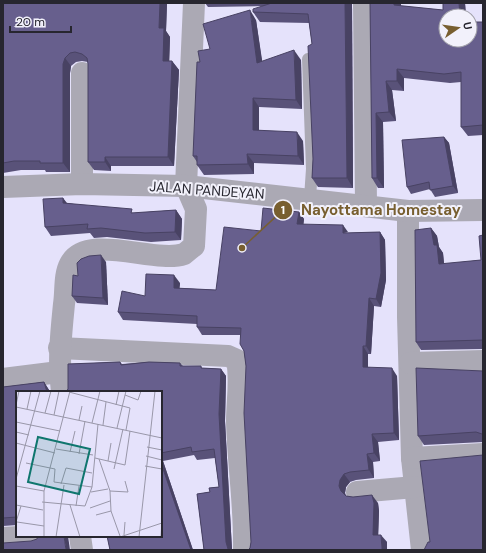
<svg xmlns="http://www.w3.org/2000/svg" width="486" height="553" viewBox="0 0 486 553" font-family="'DM Sans',sans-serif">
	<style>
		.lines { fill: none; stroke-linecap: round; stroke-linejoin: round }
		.service { stroke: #aba9b4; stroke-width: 12 }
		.minor { stroke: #aba9b4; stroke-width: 22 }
		.tertiary { stroke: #aba9b4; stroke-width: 22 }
		.wall { fill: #595279 }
		.shaded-wall { fill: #484263 }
		.building { fill: #675f8d; stroke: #484263 }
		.labels { text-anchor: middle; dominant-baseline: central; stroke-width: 4; stroke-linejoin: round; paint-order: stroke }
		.street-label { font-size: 14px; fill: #27262f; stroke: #f2f1fb }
		.inset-road { fill: none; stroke: #9997a9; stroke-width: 1 }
		.view { fill: #0f766e; fill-opacity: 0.15; stroke: #0f766e; stroke-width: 2 }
		.inset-edge { fill: none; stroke: #27262f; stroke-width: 2 }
		.leader { fill: none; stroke: #785f30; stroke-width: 1.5 }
		.callout-dot { fill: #785f30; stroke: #f2f1fb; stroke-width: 1.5 }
		.mark-label { font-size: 12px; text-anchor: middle; font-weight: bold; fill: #fff }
		.callout-label { font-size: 15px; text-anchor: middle; font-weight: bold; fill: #785f30; stroke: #f2f1fb; stroke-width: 4; stroke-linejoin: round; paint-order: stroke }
	</style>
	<rect width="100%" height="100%" fill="#e5e2fb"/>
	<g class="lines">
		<polyline class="service" points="308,59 312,169 310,198"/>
		<g class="minor">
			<polyline points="364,3 366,205"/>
			<polyline points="82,184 82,73"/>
			<polyline points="408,211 408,317 412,458 422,550"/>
			<path d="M59,348L228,356L237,360C241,379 237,402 237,421C238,464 245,507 244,550"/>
			<polyline points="410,363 483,361"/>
			<polyline points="3,379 59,372"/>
			<path d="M62,392C58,362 61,334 64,304C66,292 64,275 70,264C87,232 155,264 184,254C187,252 191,248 194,246L196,209L186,186L194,3"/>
			<polyline points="412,458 483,454"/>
			<polyline points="357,492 415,487"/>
			<polyline points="80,536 82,550"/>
			<polyline points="3,538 35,536"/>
		</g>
		<polyline class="tertiary" points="3,187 82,184 186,186 408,211 483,210"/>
	</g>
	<g class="wall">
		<polygon points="3,3 167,3 166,31 170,37 169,61 172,61 179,70 174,166 111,166 111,171 94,170 88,162 88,62 82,61 76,62 71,66 70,73 70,172 46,172 45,170 21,170 3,173"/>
		<polygon points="205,3 352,3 353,188 318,187 312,178 313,159 312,44 309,23 260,22 253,12 263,6 208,7"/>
		<polygon points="370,3 443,10 465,3 466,16 446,16 446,40 483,22 483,135 468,136 461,127 461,82 450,83 404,78 404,91 392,90 396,121 383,122 384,188 378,188 372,178"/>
		<polygon points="256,20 262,62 301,60 302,109 259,107 259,130 303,141 304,165 254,163 254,174 204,175 197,165 197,162 193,156 210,49"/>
		<polygon points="444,137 449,143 458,193 435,197 430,189 411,194 407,187"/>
		<polygon points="63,198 67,203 134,213 176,210 182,219 181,240 151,242 107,237 94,238 90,233 51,236 45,227"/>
		<polygon points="299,212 304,219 303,224 348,233 380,232 385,240 386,280 381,307 374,306 371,354 368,354 368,367 397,376 399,440 378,442 380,461 373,462 374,478 356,480 350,482 346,487 345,493 346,496 378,503 379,511 378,535 387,542 250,548 251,542 246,366 244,351 240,335 202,335 197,327 197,324 123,320 118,312 145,296 180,283 179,288 216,290 261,231"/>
		<polygon points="431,228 437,236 439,247 443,253 444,264 481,260 483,235 483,349 421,350 416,342"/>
		<polygon points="106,262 108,305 77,303 72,296 78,276"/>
		<polygon points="120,362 122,364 149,362 180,363 183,366 201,366 202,368 221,369 226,376 225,421 232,550 204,550 197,494 210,492 209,488 219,487 215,458 197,460 194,455 163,461 193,550 110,550 107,536 109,537 109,536 161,536 161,392 66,392 68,389 68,364"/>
		<polygon points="483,371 483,442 424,445 418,436"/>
		<polygon points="44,382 49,390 17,392 17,525 3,526 3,387"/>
	</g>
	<g class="shaded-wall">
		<polygon points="160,3 167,3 166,31 170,37 169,70 163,61 159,28"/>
		<polygon points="345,3 352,3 353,188 347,178"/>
		<polygon points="394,3 401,3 401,14 394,5"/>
		<polygon points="459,3 465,3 466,16 460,16"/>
		<polygon points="250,10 256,20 264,73 257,63"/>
		<polygon points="294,50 301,60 302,109 296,100"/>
		<polygon points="65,58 71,66 70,73 70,172 63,163 63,64"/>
		<polygon points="172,61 179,70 174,166 168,157"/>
		<polygon points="397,69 404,78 404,91 397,81"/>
		<polygon points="386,81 392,90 396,121 389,112"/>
		<polygon points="253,98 259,107 259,139 253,130"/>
		<polygon points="376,113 383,122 384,188 377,178"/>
		<polygon points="297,132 303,141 304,165 298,156"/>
		<polygon points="444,137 449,143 458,193 453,186"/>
		<polygon points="247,154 254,163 254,174 248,164"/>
		<polygon points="105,157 111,166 111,171 105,162"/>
		<polygon points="63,198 69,207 63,203"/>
		<polygon points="176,210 182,219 181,240 175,232"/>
		<polygon points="299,212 304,219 303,231 297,224"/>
		<polygon points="343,225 348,232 343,233"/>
		<polygon points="431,228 437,236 439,247 443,253 445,273 439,264 434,245"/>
		<polygon points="380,232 385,240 386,280 381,307 376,299"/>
		<polygon points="101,255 106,262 108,305 103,298"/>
		<polygon points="174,275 180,283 179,296 174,288"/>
		<polygon points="369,298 374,306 371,354 366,346"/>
		<polygon points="363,346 368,354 368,374 363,367"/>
		<polygon points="392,368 397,376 399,440 394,433"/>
		<polygon points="221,369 226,376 225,421 232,550 229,550 228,549 226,542 219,414"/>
		<polygon points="44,382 49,390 50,392 47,392"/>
		<polygon points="372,434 378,442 380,461 374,453"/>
		<polygon points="367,454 373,462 374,478 369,470"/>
		<polygon points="161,458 163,461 193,550 191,550 161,463"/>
		<polygon points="344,474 350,482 346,487 345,493 347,499 341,491 339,486 340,480"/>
		<polygon points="372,495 378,503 379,511 378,542 373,535"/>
		<polygon points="381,535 387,542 387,550 382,550"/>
		<polygon points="64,536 68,536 70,550 66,550"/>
	</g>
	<g class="building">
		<polygon points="3,3 160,3 159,28 164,28 163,61 172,61 168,157 105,157 105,162 88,162 88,64 87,58 82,54 75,52 70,53 65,58 63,64 63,163 40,163 40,161 14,161 3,163"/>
		<polygon points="272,3 345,3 347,178 312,178 313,159 308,46 312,44 308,14 253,12 253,9"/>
		<polygon points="370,3 394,3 394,5 443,10 443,3 459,3 460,16 446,16 446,40 470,40 470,22 483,22 483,125 461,127 461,72 444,74 397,69 397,81 386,81 389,112 376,113 377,178 372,178"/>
		<polygon points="250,10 257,63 294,50 296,100 253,98 253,130 297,132 298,156 247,154 248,164 197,165 197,156 193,156 197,62 200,62 198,51 210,49 203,24"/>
		<polygon points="444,137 453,186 430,190 429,182 407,187 402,140"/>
		<polygon points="63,198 63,203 132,209 131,213 176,210 175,232 145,233 101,228 87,229 88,224 45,227 43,199"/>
		<polygon points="263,208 299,212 297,224 343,225 343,233 380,232 381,273 376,299 369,298 366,346 363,346 363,367 392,368 394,433 372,434 374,453 367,454 369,470 350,472 344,474 340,480 339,486 341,491 346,496 353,497 372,495 374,503 373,535 381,535 382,550 248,550 250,548 251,542 244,413 246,366 244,351 240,344 241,328 197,327 197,316 118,312 122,291 145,296 146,274 174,275 174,288 216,290 224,227 261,231"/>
		<polygon points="431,228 434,245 437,245 439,264 481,260 479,236 483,235 483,340 416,342 415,230"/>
		<polygon points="101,255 103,298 72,296 73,275 78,276 77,263 81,259 89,256"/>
		<polygon points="120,362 121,365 149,362 180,363 180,366 201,366 201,368 221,369 219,414 226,542 228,549 229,550 204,550 197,494 210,492 209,488 219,487 214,449 192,452 191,447 161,453 161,392 66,392 68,389 68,364"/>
		<polygon points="416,368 483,371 483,434 482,434 476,432 418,436"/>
		<polygon points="44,382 47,392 17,392 17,517 3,518 3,387"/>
		<polygon points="483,455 483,550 424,550 428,542 430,542 420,461"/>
		<polygon points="161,463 191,550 110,550 107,536 109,537 109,536 161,536"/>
		<polygon points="38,536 64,536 66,550 3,550 3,543 31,541 37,539"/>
	</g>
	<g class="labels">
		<g class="street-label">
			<text transform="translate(207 190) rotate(4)">JALAN PANDEYAN</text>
		</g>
	</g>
	<g transform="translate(16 391)">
		<rect width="146" height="146" fill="#e5e2fb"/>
		<path class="inset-road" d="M53,1L114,17L110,39M109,4L122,9L125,0M0,14L3,0M100,14L103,0M0,16L146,47M11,18L15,0M29,22L35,0M38,24L43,0M63,29L66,15M0,31L44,40M76,32L84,0M87,34L90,11M101,37L110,0M0,41L13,44M0,52L39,62M131,56L146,59M40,58L77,64M54,61L59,40M63,63L69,30M130,65L146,69M79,67L109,74L114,40M83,68L94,100L95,120L104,145M92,70L95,52M10,72L39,78L38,91L76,96M129,75L146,78M98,78L107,38M0,88L24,0M45,93L50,77L76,82M0,95L28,100M94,100L112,101L109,90M75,101L92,98M26,111L69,115L76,96L82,33M0,114L27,119M54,114L64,146M60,115L63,95M74,117L94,110M80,124L95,120M0,131L5,115M1,131L28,135M108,144L109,131M28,146V100L54,0M40,146L48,94M104,146L146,132M123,146L139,0M145,146L146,129"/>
		<path class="view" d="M22,46L74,58L63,103L12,91Z"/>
		<rect width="146" height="146" class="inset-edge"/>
	</g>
	<path class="leader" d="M242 248L283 210"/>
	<g class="callout-dot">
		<circle cx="242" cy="248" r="4"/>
		<circle cx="283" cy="210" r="10"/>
	</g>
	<g class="mark-label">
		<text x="283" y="214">1</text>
	</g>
	<g class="callout-label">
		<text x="381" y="215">Nayottama Homestay</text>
	</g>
	<rect width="486" height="553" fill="none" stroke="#27262f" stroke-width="8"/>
	<g transform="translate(458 28) rotate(77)"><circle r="19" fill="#f2f1fb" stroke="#a1a0a9"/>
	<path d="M0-3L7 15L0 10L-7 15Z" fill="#785f30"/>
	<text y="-6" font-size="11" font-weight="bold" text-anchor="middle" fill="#27262f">U</text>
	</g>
	<path d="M10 26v6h61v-6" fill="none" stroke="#27262f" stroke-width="2"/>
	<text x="16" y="26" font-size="12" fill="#27262f" stroke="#f2f1fb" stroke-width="3" paint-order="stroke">20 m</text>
</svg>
